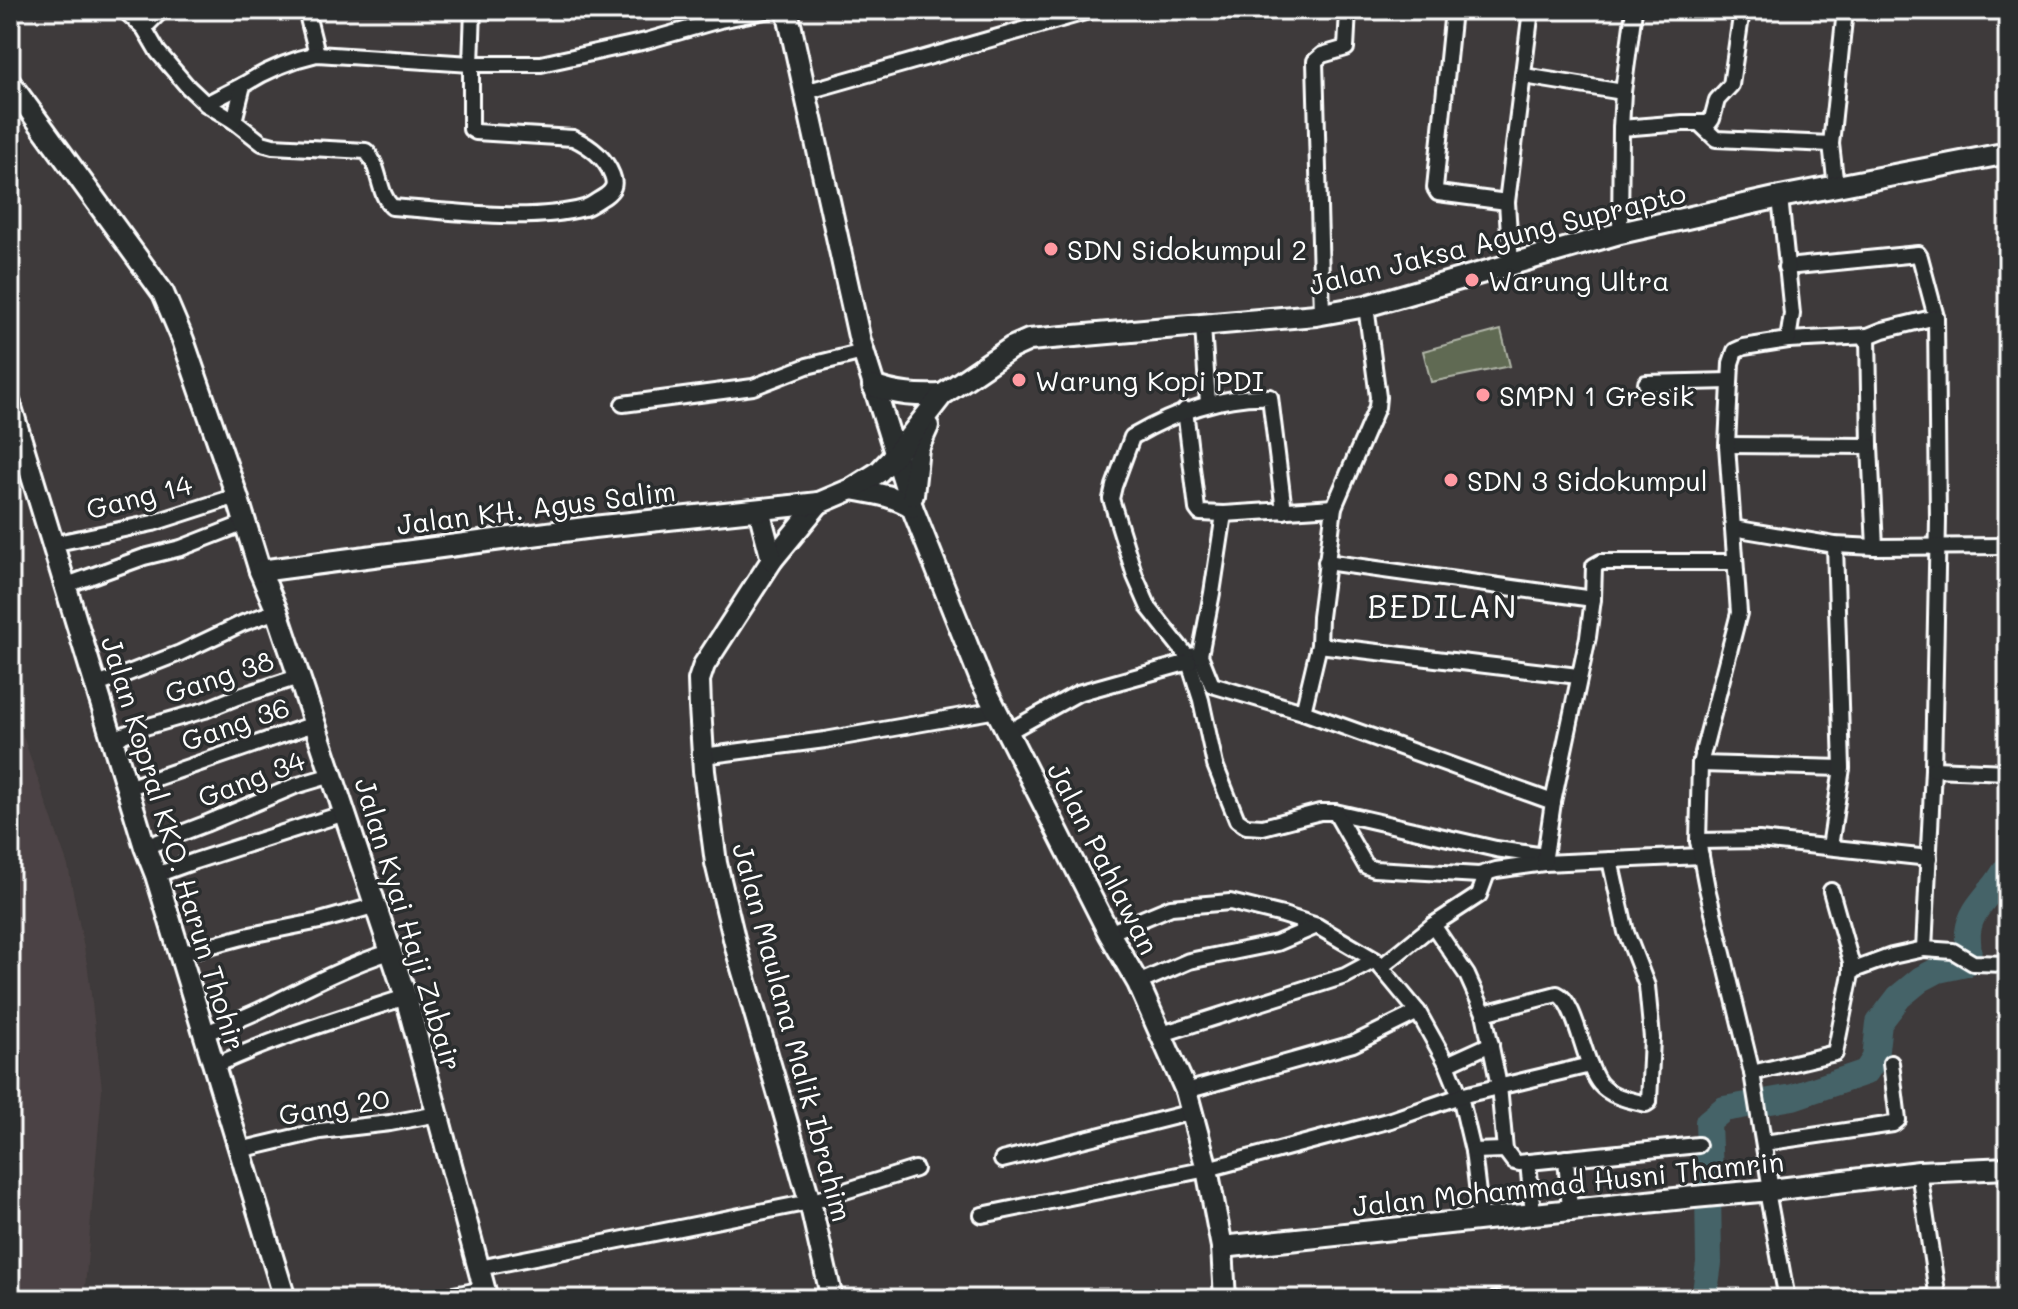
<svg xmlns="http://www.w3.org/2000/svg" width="2018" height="1309" viewBox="0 0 2018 1309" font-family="Mali,sans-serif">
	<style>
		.built { fill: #4c4344 }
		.green { fill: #616b52; stroke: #b0b5a8; stroke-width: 2 }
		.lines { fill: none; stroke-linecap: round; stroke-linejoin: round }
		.river { stroke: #456368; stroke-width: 26 }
		.street-casing { stroke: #fff; stroke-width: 20 }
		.secondary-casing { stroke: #fff; stroke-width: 26 }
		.street { stroke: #2a2d2e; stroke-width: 14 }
		.secondary { stroke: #2a2d2e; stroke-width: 20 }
		.poi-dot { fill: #ff9aa2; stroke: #2a2d2e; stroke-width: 3 }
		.labels { text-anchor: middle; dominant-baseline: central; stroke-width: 7; stroke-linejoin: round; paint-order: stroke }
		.street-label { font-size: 28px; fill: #fff; stroke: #2a2d2e }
		.poi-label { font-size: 28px; fill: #fff; stroke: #2a2d2e; text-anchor: start }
		.quarter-label { font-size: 32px; letter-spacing: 2px; fill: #fff; stroke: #2a2d2e }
	</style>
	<rect width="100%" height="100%" fill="#3e3a3b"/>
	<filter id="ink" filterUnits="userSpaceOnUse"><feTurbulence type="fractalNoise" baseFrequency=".0125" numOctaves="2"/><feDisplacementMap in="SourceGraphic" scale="16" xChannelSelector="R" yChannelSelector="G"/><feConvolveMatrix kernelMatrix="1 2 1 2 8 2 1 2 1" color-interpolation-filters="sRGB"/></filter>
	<g filter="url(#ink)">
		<polygon class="built" points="15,713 68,866 88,969 102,1089 84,1299 10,1299 10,714"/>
		<polygon class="green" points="1501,330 1510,366 1431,382 1423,351"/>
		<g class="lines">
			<path class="river" d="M1704,1299L1709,1263L1708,1188L1710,1176L1708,1122L1724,1109L1793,1097L1866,1072L1875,1058L1879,1023L1899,997L1921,979L1938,970L1966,964C1971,954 1967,944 1968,932C1970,912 1985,899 1997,883C2001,878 2004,872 2008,867"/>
			<g class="street-casing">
				<g id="street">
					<polyline points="124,10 144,28 158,52 188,87 206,104"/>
					<polyline points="306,10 317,54"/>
					<polyline points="1453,10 1435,188 1438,193 1507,202"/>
					<polyline points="144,28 162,10"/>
					<polyline points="1524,76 1623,92"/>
					<path d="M243,85L206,104L234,121L262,143L273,146L366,151C381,167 377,192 392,207C450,211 528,223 584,208C591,206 598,200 605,196C613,190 616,185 612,175C605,157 590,146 573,138L476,132L471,129V64L473,10"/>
					<polyline points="805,92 1089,11"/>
					<path d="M234,121L243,85C267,70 290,60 317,54L471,64H541L646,41L720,20L770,10"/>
					<polyline points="1699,123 1716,139 1831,144"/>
					<polyline points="1621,128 1683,123 1709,123 1712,119 1717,100 1731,85 1742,10"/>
					<polyline points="1836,187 1831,144 1845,10"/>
					<polyline points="1620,233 1621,128 1623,92 1634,10"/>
					<polyline points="1511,265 1507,202 1531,10"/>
					<polyline points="1786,267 1918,254 1920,257 1936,317"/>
					<polyline points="1322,314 1315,61 1322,55 1346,48 1348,10"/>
					<polyline points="1203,326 1208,403"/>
					<polyline points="1868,336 1883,330 1936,317 1938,519 1933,769 1924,949 1953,951 1973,963 2008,964"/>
					<polyline points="1788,340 1868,336 1870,446 1875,547"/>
					<polyline points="1646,383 1730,381"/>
					<polyline points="623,404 753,387 807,366 863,352"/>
					<polyline points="1185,410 1197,509 1200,513 1224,514 1334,507"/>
					<polyline points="1727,445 1870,446"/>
					<polyline points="1224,514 1212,593 1200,655 1212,685 1303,712 1553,802"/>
					<polyline points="1733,528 1835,545 1875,547 2008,546"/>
					<polyline points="52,544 153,523 237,496"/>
					<polyline points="1326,562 1593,599"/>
					<polyline points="64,586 144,557 181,548 245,523"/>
					<polyline points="1319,645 1578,676"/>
					<path d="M1200,655L1187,656L1149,608L1135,576L1111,499L1114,486L1132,437C1174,413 1220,395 1270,397L1284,511"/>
					<polyline points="1187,656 1201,700 1215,765 1237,820 1246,826 1263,827 1320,812 1335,812 1496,849 1545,856"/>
					<polyline points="95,686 180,653 243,623 277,611"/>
					<polyline points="1303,712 1319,645 1320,617 1334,507 1377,407 1378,397 1366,306"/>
					<polyline points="1008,732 1078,693 1189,662"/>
					<polyline points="113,743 123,735 138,729 205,710 237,697 298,677"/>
					<polyline points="703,756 825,740 997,710"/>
					<polyline points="1700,764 1842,768"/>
					<polyline points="1933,769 2008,772"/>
					<polyline points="127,788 314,724"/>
					<polyline points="1335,812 1366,866 1374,869 1479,875 1496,870 1544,863 1701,856"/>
					<polyline points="1698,841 1759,840 1929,858"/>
					<polyline points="145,847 205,824 295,786 332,775"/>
					<polyline points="1830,847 1842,768 1835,545"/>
					<polyline points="1544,863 1553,802 1588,637 1593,599 1594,566 1601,562 1734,562"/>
					<polyline points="156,875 195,861 345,813"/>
					<polyline points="1433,925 1467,975 1484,1013 1499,1086 1505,1150 1514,1162 1519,1163 1698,1145"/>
					<polyline points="1109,933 1171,907 1230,902 1283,915 1317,926 1375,960 1418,1012 1447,1064 1460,1096 1473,1151 1481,1219"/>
					<polyline points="179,954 250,935 320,921 377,905"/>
					<polyline points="1381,967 1433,925 1479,895 1487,873"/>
					<polyline points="1851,971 1892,956 1924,949"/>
					<polyline points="1138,983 1189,961 1277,943 1317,926"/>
					<path d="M1484,1013L1557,994C1577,1002 1583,1064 1600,1084C1611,1097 1630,1100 1646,1104L1649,1102L1652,1038L1647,986L1626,932L1610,860"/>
					<path d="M204,1034C225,1024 248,1017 268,1006C308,986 348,965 390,952"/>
					<polyline points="1162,1034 1345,976 1375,960"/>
					<polyline points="1447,1064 1491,1044"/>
					<path d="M214,1066C276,1037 341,1018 406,997"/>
					<polyline points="1752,1073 1835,1053 1851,974 1851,962 1831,891"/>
					<polyline points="1186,1091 1353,1044 1418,1012"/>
					<polyline points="1764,1143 1893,1124 1898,1120 1891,1063"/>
					<polyline points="240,1150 320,1131 390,1123 438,1114"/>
					<polyline points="1473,1151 1505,1150"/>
					<polyline points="1566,1158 1570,1210"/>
					<polyline points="1002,1160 1192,1112"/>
					<polyline points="1528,1162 1533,1214"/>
					<polyline points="1919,1172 1938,1299"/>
					<polyline points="1771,1190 1752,1073 1707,888 1698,841 1700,764 1739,613 1727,445 1731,363 1735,351 1744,347 1788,340 1792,314 1780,197"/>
					<polyline points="1767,1191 1787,1299"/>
					<polyline points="982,1215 1207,1169 1391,1120 1460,1096 1590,1065"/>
					<polyline points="479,1268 810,1202 915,1169"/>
					<polyline points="432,1299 485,1289"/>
					<polyline points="1495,1299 1496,1299"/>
					<polyline points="1921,1299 1937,1296"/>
				</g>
			</g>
			<g class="secondary-casing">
				<g id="secondary">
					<polyline points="787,10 860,341 912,507 981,680 1109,933 1138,983 1186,1091 1207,1169 1222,1247 1225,1299"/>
					<polyline points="10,83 163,293 183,340 237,496 260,571 277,611 406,997 487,1299"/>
					<path d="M873,386C897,395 917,396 942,395"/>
					<polyline points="10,404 145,847 156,875 285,1299"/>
					<path d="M852,489C873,493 893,495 912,507"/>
					<polyline points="913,495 918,448 928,426"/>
					<polyline points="819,503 772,560 704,665 699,680 700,707 704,771 716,863 737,951 810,1202 832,1299"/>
					<polyline points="759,510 772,560"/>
					<polyline points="260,571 593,527 819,503 852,489 879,472 896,454 942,395 1011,348 1029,340 1316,315 1366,306 1620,233 1780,197 2008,153"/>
					<polyline points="1222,1247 1694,1197 1771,1190 1919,1172 2008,1168"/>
				</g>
			</g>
			<use href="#street" class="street"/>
			<use href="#secondary" class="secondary"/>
		</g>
	</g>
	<g class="poi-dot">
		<circle cx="1051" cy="249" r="8"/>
		<circle cx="1472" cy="280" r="8"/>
		<circle cx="1019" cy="380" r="8"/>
		<circle cx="1483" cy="395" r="8"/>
		<circle cx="1451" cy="480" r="8"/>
	</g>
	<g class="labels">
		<g class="street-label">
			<text transform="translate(1497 238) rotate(-14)">Jalan Jaksa Agung Suprapto</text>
			<text transform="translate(139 496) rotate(-14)">Gang 14</text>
			<text transform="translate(536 507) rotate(-7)">Jalan KH. Agus Salim</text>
			<text transform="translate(219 676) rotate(-18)">Gang 38</text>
			<text transform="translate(235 723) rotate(-19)">Gang 36</text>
			<text transform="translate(251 778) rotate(-21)">Gang 34</text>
			<text transform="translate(174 843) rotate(73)">Jalan Kopral KKO. Harun Thohir</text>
			<text transform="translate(1104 858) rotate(63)">Jalan Pahlawan</text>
			<text transform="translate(409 924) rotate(73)">Jalan Kyai Haji Zubair</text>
			<text transform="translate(793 1032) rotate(75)">Jalan Maulana Malik Ibrahim</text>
			<text transform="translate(334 1106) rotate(-9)">Gang 20</text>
			<text transform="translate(1568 1183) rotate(-6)">Jalan Mohammad Husni Thamrin</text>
		</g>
		<g class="poi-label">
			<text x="1067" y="249">SDN Sidokumpul 2</text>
			<text x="1488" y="280">Warung Ultra</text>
			<text x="1035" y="380">Warung Kopi PDI</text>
			<text x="1499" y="395">SMPN 1 Gresik</text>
			<text x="1467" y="480">SDN 3 Sidokumpul</text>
		</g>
		<g class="quarter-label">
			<text x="1443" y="605">BEDILAN</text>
		</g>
	</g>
	<rect width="2018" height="1309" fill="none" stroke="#2a2d2e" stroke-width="40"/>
	<rect x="20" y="20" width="1978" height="1269" fill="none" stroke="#fff" stroke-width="3" filter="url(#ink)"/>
</svg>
